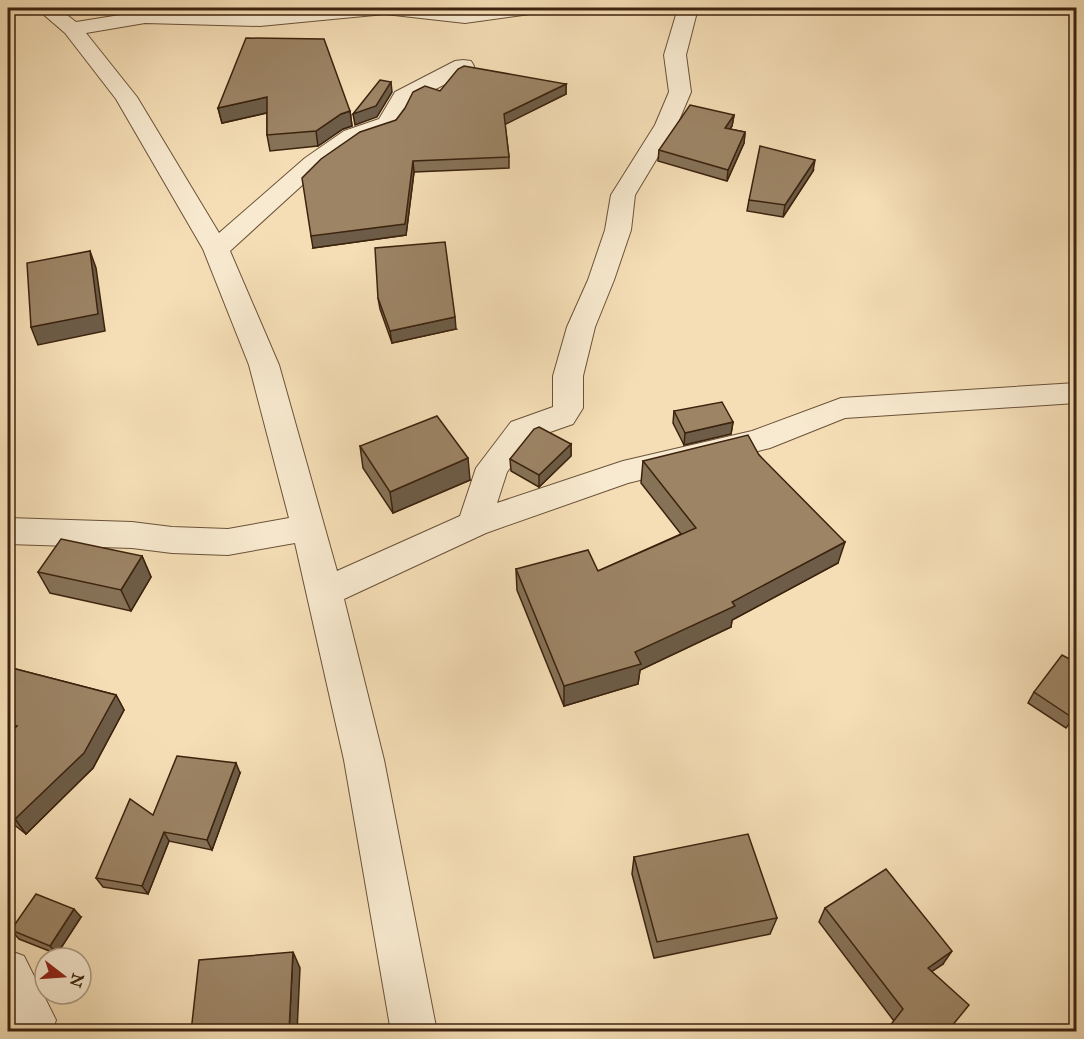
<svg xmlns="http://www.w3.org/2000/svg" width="1084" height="1039" viewBox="0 0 1084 1039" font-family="'IM FELL Great Primer',serif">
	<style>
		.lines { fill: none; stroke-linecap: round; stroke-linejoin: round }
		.minor-casing { stroke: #6a5238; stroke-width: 2 }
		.minor { fill: #f8ead0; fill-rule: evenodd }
		.wall { fill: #867257; stroke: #3c230e; stroke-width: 1.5 }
		.shaded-wall { fill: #6d5c47; stroke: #3c230e; stroke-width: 1.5 }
		.building { fill: #9c8465; stroke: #3c230e; stroke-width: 1.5 }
	</style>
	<rect width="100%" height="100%" fill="#f5deb6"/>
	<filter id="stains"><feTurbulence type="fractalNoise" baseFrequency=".00333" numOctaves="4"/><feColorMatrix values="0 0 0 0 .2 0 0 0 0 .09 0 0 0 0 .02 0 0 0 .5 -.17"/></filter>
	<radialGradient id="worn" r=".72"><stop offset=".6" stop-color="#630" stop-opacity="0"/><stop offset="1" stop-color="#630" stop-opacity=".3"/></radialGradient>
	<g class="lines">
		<g class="minor-casing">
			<g id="minor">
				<polygon points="36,8 58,8 76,22 145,11 260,14 327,8 434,8 465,11 497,8 540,8 537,12 530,14 465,23 385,14 260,26 145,23 86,33 137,97 219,233 305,158 344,131 379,119 395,92 455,61 463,60 471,61 474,66 471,71 412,101 404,118 395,129 360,141 321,168 230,251 279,365 337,571 460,516 476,468 511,422 553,407 553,376 567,327 588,280 605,230 611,195 655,125 669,92 664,55 678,8 698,8 686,55 691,92 677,125 635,195 631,230 614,280 595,327 583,376 583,408 573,424 533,438 507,472 497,503 623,461 752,431 841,398 1076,383 1076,403 845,418 770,448 628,483 486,533 344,599 384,760 437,1032 391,1032 344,760 295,543 228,555 172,553 132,548 8,544 8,518 132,522 172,527 228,529 289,518 249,365 203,249 116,99 65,33"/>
				<polygon points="8,950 24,956 56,1020 52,1032 8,1032 10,1022 8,1018"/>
			</g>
		</g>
		<use href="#minor" class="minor"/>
	</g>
	<g class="wall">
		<polygon points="566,84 566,94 505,124 509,157 509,168 414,172 406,235 313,248 396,120 440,91"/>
		<polygon points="218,108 350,111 352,126 343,129 318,146 270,151 267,135 267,113 222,123"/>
		<polygon points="734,115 732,126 730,129 745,132 744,143 727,181 658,161 659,150"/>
		<polygon points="813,171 783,217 747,211 749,200"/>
		<polygon points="378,298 456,329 392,343 380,309"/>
		<polygon points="674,411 733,422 731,434 684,445 673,423"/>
		<polygon points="571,444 571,456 539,487 511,471 510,459"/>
		<polygon points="360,446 470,480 393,513 363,468"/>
		<polygon points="759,455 838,563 732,620 731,627 640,670 638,684 564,706 517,590 516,569 598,571 681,534 641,483 643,461"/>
		<polygon points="142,556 151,577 131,611 50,593 38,572"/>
		<polygon points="8,667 116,695 124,710 93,768 26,834 8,820"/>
		<polygon points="1034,692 1077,714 1066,728 1028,703"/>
		<polygon points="240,773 212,850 169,841 148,894 103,887 96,878"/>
		<polygon points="634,857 777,918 770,934 654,958 632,874"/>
		<polygon points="825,908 943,964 932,971 947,1032 894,1021 819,922"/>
		<polygon points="81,917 57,954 19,939 11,930"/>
	</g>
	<g class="shaded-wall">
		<polygon points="391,82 392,92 377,117 355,125 353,114"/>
		<polygon points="566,84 566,94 504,125 504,114"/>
		<polygon points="267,97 270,112 222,123 218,108"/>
		<polygon points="350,111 352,126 343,129 318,146 316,131 341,114"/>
		<polygon points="734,115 732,126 723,139 725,128"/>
		<polygon points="745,132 744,143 727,181 728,170"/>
		<polygon points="815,160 813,171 783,217 785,205"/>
		<polygon points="413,161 414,172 406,235 313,248 311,236"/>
		<polygon points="90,251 96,268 105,331 38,345 31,327"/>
		<polygon points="455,317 456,329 392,343 390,331"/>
		<polygon points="733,422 731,434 684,445 685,433"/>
		<polygon points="571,444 571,456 539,487 539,475"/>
		<polygon points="468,458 470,480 393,513 390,492"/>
		<polygon points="845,542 838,563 732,620 731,627 640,670 638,684 564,706 564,686 635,652"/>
		<polygon points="142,556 151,577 131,611 121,590"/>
		<polygon points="116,695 124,710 93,768 26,834 15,819"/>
		<polygon points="236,763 240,773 212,850 207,840"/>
		<polygon points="164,832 169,841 148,894 142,886"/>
		<polygon points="74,909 81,917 57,954 50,946"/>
		<polygon points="952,951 943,964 918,981 928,968"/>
		<polygon points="293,952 300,968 297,1032 289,1032"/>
	</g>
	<g class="building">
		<polygon points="246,38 324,39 350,111 341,114 316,131 267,135 267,97 218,108"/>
		<polygon points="464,66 566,84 504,114 509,157 413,161 405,224 311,236 302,178 321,159 360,132 396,120 405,108 413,92 425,86 440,91 458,69"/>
		<polygon points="380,80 391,82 376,106 353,114"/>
		<polygon points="690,105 734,115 725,128 745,132 728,170 659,150"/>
		<polygon points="760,146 815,160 785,205 749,200"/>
		<polygon points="445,242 455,317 390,331 378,298 375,248"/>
		<polygon points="90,251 98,314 31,327 27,263"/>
		<polygon points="722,402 733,422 685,433 674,411"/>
		<polygon points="437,416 468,458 390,492 360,446"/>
		<polygon points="539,427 571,444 539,475 510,459 534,429"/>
		<polygon points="748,435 759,455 845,542 732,602 735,606 635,652 641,664 564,686 516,569 588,550 598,571 696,528 643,461"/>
		<polygon points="61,539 142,556 121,590 38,572"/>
		<polygon points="1062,655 1077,663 1077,713 1073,718 1034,692"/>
		<polygon points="8,667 116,695 84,753 15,819 8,814 8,735 17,726 8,724"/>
		<polygon points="177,756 236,763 207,840 164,832 142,886 96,878 130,799 153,815"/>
		<polygon points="748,834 777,918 657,942 634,857"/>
		<polygon points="886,869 952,951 928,968 969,1005 947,1032 885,1032 903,1009 825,908"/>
		<polygon points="36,894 74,909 50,946 11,930"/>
		<polygon points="293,952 289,1032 191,1032 199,960"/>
	</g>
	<rect width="1084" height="1039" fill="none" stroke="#f5deb6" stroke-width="30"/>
	<rect x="9" y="9" width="1066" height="1021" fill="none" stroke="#3c230e" stroke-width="3"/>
	<rect x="15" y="15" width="1054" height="1009" fill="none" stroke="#3c230e" stroke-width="1.5"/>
	<g transform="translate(63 976) rotate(107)"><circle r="28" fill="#f8ead0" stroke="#ad9a82" stroke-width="1.5"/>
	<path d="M0-4.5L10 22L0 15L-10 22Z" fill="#8f2418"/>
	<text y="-9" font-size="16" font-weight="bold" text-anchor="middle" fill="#3c230e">N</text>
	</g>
	<rect width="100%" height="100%" filter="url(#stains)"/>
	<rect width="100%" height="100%" fill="url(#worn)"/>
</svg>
